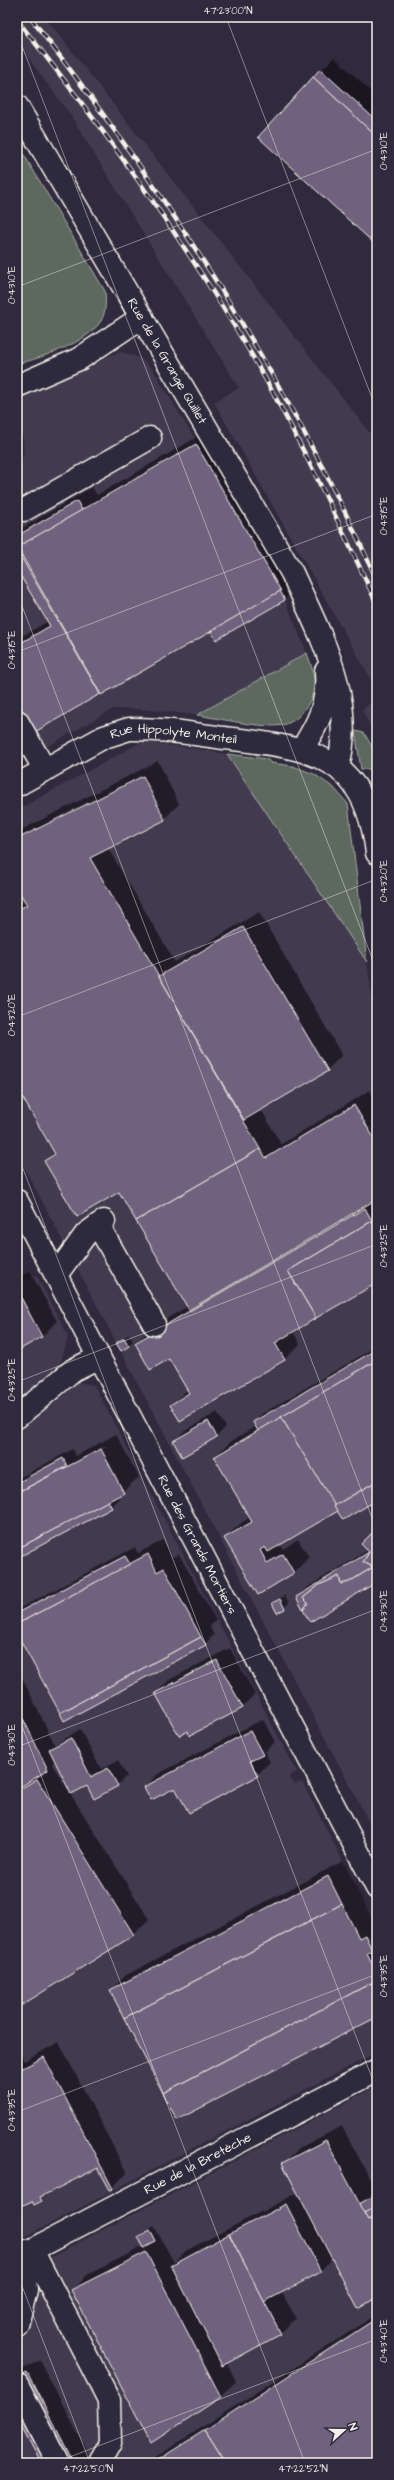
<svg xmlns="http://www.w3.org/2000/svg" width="394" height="2480" viewBox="0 0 394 2480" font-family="'Architects Daughter',sans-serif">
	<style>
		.built { fill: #423b50 }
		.green { fill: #5d695f; stroke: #a8ada4 }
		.shadow { fill: #0007; fill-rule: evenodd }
		.building { fill: #6f627e; stroke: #f4f1e8 }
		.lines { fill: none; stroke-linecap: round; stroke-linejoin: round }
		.minor-casing { stroke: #f4f1e8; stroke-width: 25 }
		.minor { stroke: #2f2a3d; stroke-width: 22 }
		.rail-casing { stroke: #f4f1e8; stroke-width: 4.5 }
		.rail { stroke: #2f2a3d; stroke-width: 3; stroke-dasharray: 9; stroke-linecap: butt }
		.ticks { fill: none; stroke: #f4f1e8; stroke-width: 1; stroke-opacity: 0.45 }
		.labels { text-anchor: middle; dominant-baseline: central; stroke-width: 3; stroke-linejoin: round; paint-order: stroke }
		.street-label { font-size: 13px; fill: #f4f1e8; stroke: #2f2a3d }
		.neatline { fill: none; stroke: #f4f1e8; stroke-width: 1.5 }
		.ticks-label { font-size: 10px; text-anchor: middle; fill: #f4f1e8 }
	</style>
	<rect width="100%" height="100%" fill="#2f2a3d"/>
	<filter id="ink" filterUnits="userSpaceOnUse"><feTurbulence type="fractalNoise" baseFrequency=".025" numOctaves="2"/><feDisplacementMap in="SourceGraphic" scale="8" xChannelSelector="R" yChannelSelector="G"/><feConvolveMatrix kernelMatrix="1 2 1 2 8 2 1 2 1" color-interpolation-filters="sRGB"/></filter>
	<g filter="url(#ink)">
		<g class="built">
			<polygon points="17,17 45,17 377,442 377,690 214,402 239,388 69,113 17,43"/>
			<polygon points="122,352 140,358 153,370 269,562 307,653 197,715 140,709 113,709 17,764 17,473 24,452 23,437 17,423 17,403 27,392 69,378 111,355"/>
			<polygon points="377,697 377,738 362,710"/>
			<polygon points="143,741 227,754 367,962 377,1037 377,1837 17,1154 17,810"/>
			<polygon points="36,1275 68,1336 60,1366 17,1401 17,1285"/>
			<polygon points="71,1381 94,1385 297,1772 289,1776 294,1784 302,1782 377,1927 377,2052 26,2236 17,2235 17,1427"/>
			<polygon points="377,2086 377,2463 17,2463 17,2275"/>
		</g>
		<g class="green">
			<path d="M17,143L105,291C106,301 106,312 101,321C87,343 41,358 17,364Z"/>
			<path d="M307,653C314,673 319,688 307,706C301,715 294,722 283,725C263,729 218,718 197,715Z"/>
			<path d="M355,731L364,733C370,743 377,753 375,765L370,769H361Z"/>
			<polygon points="227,754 267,759 271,763 293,766 314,774 334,788 348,804 367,962"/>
		</g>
		<g class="shadow">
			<polygon points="334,57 377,97 377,245 259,137"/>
			<path d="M211,429L294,590L284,600L216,627L35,730L17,700V639L48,621L17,568V531L92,487L97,495ZM279,586L285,598H283L277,587Z"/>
			<polygon points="158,761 179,804 164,819 108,848 175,962 259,912 342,1055 327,1070 261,1109 281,1144 370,1090 377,1103 377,1282 293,1331 300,1344 285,1359 181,1420 171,1405 188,1389 169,1357 136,1343 151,1328 188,1306 119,1190 45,1161 55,1151 17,1086 17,905 25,900 20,892 17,893 17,832"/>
			<polygon points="30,1271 57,1321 42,1337 17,1350 17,1278"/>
			<polygon points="129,1334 133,1341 128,1345 117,1343"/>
			<polygon points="377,1346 377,1499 338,1509 280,1543 283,1549 298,1539 309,1557 294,1573 258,1593 225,1538 241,1523 250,1517 215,1457 230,1442 256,1426 254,1422 263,1413"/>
			<polygon points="217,1412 226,1427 217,1436 183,1456 174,1441 183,1432"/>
			<polygon points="116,1434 139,1477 119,1495 120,1498 111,1507 17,1557 17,1494 106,1447 105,1446 17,1492 17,1479 73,1449 76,1456"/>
			<polygon points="377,1529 377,1580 297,1597 306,1588 368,1550 363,1544"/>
			<polygon points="163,1540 172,1557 179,1554 216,1620 210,1627 214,1635 205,1644 17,1632 18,1609 135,1547 138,1553"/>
			<polygon points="285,1595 289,1603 284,1608 273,1603"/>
			<polygon points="377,1606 377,1614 374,1609"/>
			<polygon points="230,1648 255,1694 242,1707 188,1730 156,1693 169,1680"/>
			<polygon points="21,1675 55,1745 80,1729 101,1769 118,1760 127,1776 117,1785 87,1784 56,1760 52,1764 149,1919 134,1934 17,2007 17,1677"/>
			<polygon points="263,1719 275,1742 265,1752 270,1762 257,1775 189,1811 176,1787 145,1787 158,1774"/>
			<polygon points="343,1861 375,1924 377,1923 377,2016 111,1990 126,1975"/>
			<polygon points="59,2042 127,2173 112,2188 99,2167 52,2189 41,2200 32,2199 17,2213 17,2050 19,2049 24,2061"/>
			<path d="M342,2126L377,2191V2295L333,2258L320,2271L281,2291L296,2318L280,2334L227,2363L236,2381L221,2396L151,2441L72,2291L87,2275L144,2246L139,2237L154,2226L174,2262L187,2250L299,2192L284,2163L299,2148ZM262,2300H264L281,2333L279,2334Z"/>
			<polygon points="377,2314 377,2463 147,2463 221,2415"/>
			<polygon points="40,2360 93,2463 42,2463 17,2416 17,2372"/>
		</g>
		<g class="building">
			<polygon points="320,69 377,121 377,137 313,77"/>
			<polygon points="313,77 377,137 377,246 258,137"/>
			<polygon points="196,444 281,591 101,695 17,547"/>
			<polygon points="77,501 82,510 17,547 17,536"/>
			<polygon points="17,550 100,694 35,732 17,702 17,645 50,626 17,570"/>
			<polygon points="280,591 285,600 216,640 211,631"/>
			<polygon points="143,776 165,820 90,858 260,1149 136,1221 119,1192 77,1217 44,1161 55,1154 17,1088 17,910 27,905 20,893 17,894 17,839"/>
			<polygon points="243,927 328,1071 244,1120 159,976"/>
			<polygon points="354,1105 377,1143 377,1199 189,1310 136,1221 260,1149 266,1158"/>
			<polygon points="365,1208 372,1221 288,1271 316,1318 275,1343 285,1360 180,1421 170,1405 189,1393 169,1359 150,1370 135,1343"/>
			<polygon points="372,1221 377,1229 377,1283 316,1318 288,1271"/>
			<polygon points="17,1290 42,1337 17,1351"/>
			<polygon points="124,1338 129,1346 121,1351 116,1343"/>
			<polygon points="377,1349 377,1360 258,1431 253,1422"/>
			<polygon points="377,1360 377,1481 334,1506 281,1417"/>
			<polygon points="281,1417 338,1511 268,1552 265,1547 260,1550 267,1563 283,1554 294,1573 258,1595 224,1538 252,1522 214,1457"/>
			<polygon points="208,1421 217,1437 182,1457 173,1441"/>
			<polygon points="101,1449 124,1493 17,1549 17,1493"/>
			<polygon points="63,1458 67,1466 17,1493 17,1483"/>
			<polygon points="377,1481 377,1500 343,1520 334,1506"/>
			<polygon points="108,1501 112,1508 17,1558 17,1549"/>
			<polygon points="372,1533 374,1536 377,1535 377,1582 310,1622 303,1610 308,1603 303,1598 319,1585 339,1576 341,1584 349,1582 373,1567 363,1562 369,1552 361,1544"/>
			<polygon points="369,1552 363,1562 373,1567 349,1582 341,1584 339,1576 319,1585 303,1598 308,1603 303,1610 296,1597"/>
			<polygon points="148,1554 157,1572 164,1568 201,1637 60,1713 17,1634 17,1624"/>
			<polygon points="125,1556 130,1564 17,1624 17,1613"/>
			<polygon points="280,1599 285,1609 277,1613 272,1603"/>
			<polygon points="201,1637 206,1645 64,1721 60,1713"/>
			<polygon points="217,1660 243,1708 189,1736 188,1731 179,1736 155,1693"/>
			<polygon points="17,1706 48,1770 17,1789"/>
			<polygon points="250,1731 263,1755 250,1761 258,1776 189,1813 175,1788 151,1800 144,1787"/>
			<polygon points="71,1738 91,1777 108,1768 118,1786 94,1799 87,1786 71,1794 49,1749"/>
			<polygon points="37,1779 134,1935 17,2008 17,1791"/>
			<polygon points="328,1876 342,1904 124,2018 110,1990"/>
			<polygon points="342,1904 359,1938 365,1935 372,1950 367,1953 377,1973 377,1980 163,2093 124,2018"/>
			<polygon points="377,1980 377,2017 177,2120 163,2093"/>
			<polygon points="44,2057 113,2189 110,2190 98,2168 40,2197 42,2201 34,2205 32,2201 17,2208 17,2071"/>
			<polygon points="326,2140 368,2220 377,2216 377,2297 358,2309 282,2163"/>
			<polygon points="377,2194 377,2206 364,2213 359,2204"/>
			<polygon points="286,2204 321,2272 264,2302 229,2234"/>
			<polygon points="377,2206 377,2216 368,2220 364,2213"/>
			<polygon points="150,2230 156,2242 144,2248 138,2237"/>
			<polygon points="229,2234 281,2334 222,2366 171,2265"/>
			<polygon points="146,2252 221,2397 151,2443 71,2290"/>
			<polygon points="377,2318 377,2463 226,2463 205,2430"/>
			<polygon points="27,2372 74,2463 41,2463 17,2418 17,2377"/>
			<polygon points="205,2430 226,2463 153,2463"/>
		</g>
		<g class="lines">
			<g class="minor-casing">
				<g id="minor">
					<path id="s1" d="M17,106L292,573C320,635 356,697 338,767"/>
					<polyline points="17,386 79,359 142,317"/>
					<polyline points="24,510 150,438"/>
					<polyline points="17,721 45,770"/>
					<path d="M301,750C318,725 329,702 326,671"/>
					<path id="s2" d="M17,785L104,737L129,729C161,728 193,734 224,738C310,748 365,753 377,853"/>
					<path id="s3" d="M17,1201L377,1888"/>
					<polyline points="98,1225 154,1324"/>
					<polyline points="56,1275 86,1234 104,1221"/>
					<polyline points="17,1417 73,1370 99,1357"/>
					<polyline points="32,2250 109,2400 110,2444 99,2463"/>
					<path id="s4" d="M17,2253L32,2250L377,2070"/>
					<polyline points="17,2325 26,2290 22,2252"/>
					<polyline points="17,2384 58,2463"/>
				</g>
			</g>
			<use href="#minor" class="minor"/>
			<g class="rail-casing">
				<g id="rail">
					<path d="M30,17C168,195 284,374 377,580"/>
					<path d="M17,20C103,127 183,239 253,357C299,437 338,521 377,604"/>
				</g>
			</g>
			<use href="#rail" class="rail"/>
		</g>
	</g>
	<path class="ticks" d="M226,17L377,411M17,33L377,971M17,287L377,149M17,593L377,1531M17,652L377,514M17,1017L377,879M17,1153L377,2091M17,1382L377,1244M17,1713L305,2463M17,1747L377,1609M17,2112L377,1974M17,2273L90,2463M54,2463L377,2339"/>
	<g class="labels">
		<g class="street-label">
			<text stroke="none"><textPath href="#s1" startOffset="296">Rue de la Grange Quillet</textPath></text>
			<text stroke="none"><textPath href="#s2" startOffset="170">Rue Hippolyte Monteil</textPath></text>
			<text stroke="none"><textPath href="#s3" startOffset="388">Rue des Grands Mortiers</textPath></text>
			<text stroke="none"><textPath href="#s4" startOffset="202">Rue de la Bretèche</textPath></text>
		</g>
	</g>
	<rect width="394" height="2480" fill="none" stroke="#2f2a3d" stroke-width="44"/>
	<g transform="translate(344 2430) rotate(69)" stroke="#2f2a3d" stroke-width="3" paint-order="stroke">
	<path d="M0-3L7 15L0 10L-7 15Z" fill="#f4f1e8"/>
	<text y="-6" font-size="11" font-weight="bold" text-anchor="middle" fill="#f4f1e8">N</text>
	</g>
	<rect x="22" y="22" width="350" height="2436" class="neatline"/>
	<g class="ticks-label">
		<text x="228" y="14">47°23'00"N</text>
		<text transform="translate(383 151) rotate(-90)" y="4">0°43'10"E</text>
		<text transform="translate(11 285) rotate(-90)" y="4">0°43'10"E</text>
		<text transform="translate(383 516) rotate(-90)" y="4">0°43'15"E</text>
		<text transform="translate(11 650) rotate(-90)" y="4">0°43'15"E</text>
		<text transform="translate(383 881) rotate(-90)" y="4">0°43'20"E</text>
		<text transform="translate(11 1015) rotate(-90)" y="4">0°43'20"E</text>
		<text transform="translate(383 1246) rotate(-90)" y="4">0°43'25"E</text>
		<text transform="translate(11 1380) rotate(-90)" y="4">0°43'25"E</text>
		<text transform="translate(383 1611) rotate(-90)" y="4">0°43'30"E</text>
		<text transform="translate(11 1745) rotate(-90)" y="4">0°43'30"E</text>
		<text transform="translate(383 1976) rotate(-90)" y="4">0°43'35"E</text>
		<text transform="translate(11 2110) rotate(-90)" y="4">0°43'35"E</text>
		<text transform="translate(383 2341) rotate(-90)" y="4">0°43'40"E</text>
		<text x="88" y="2472">47°22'50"N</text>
		<text x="303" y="2472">47°22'52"N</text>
	</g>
</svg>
